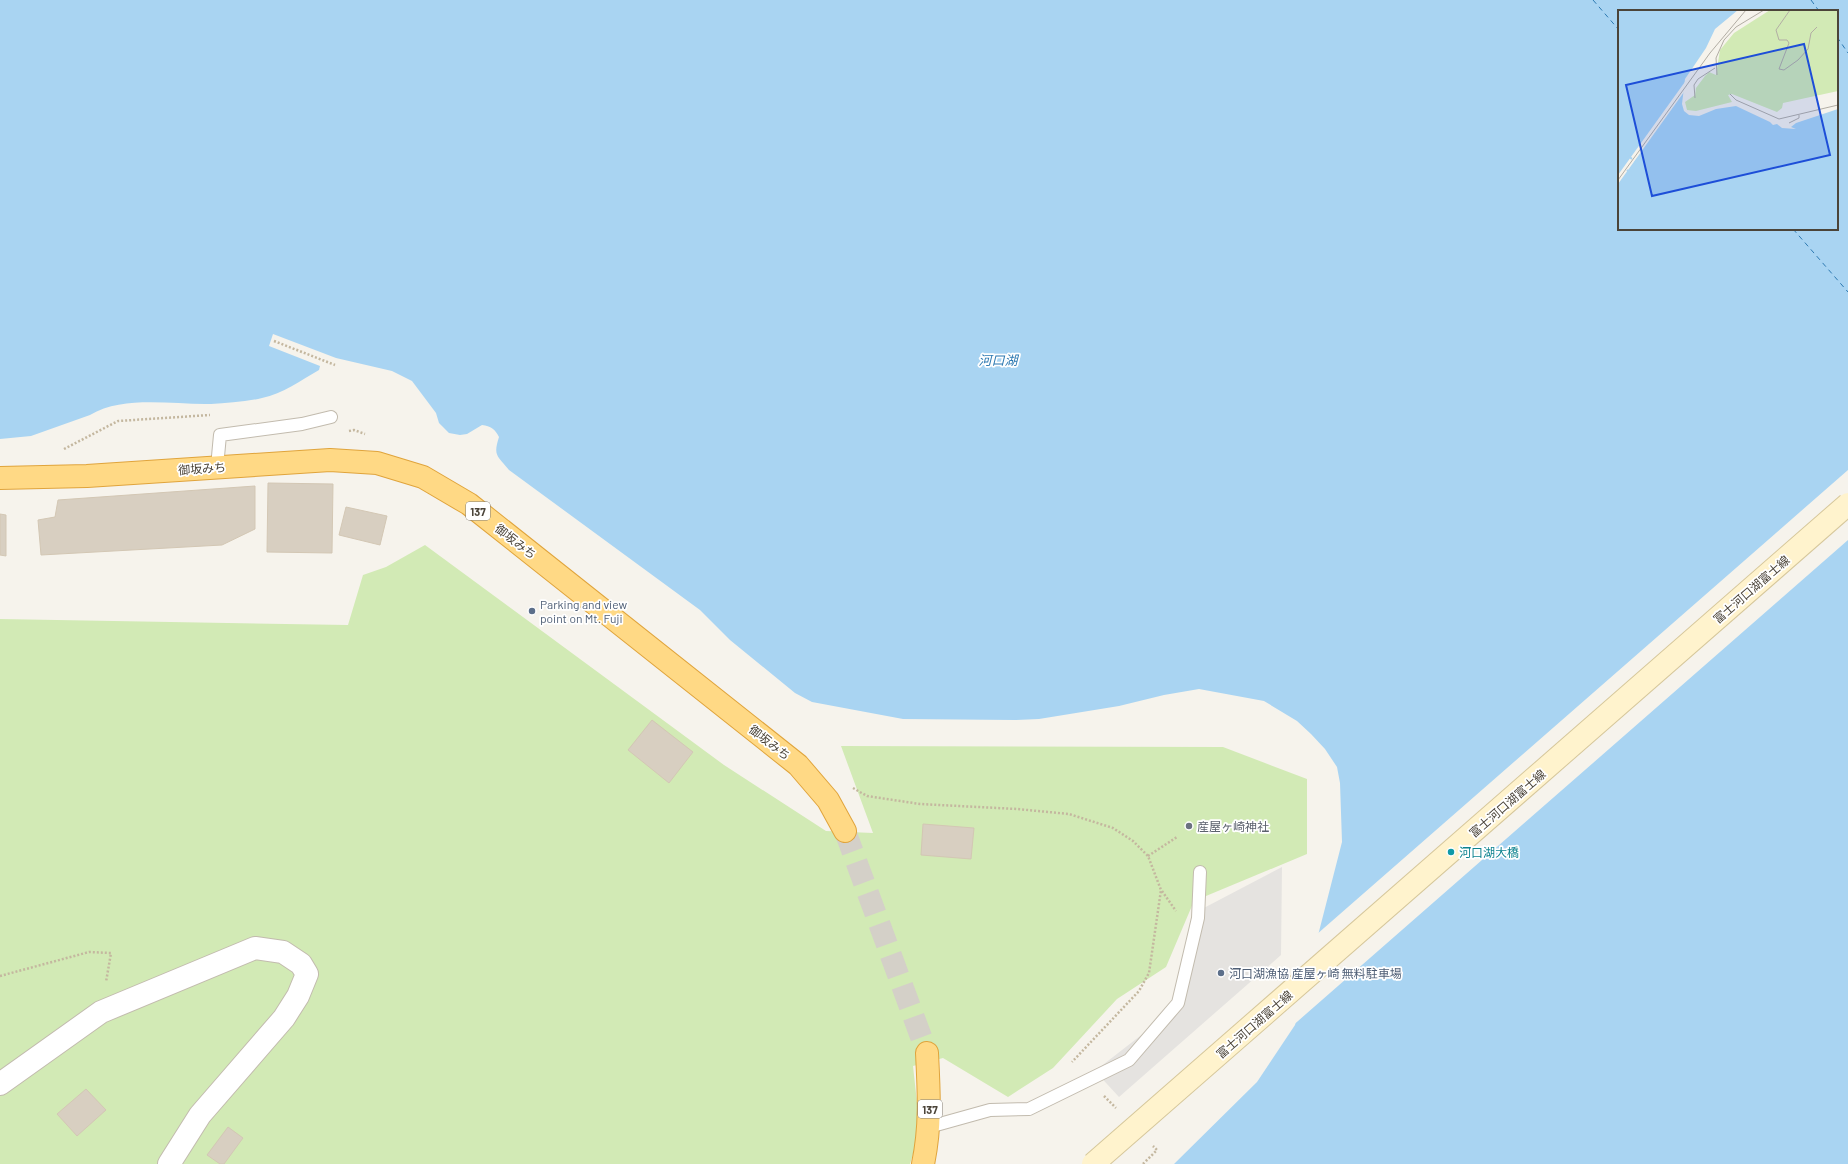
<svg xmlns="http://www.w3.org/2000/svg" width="1848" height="1164" viewBox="0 0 1848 1164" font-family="Barlow,'Noto Sans JP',sans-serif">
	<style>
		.green { fill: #d2eab5 }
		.parking { fill: #e5e3e0 }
		.water { fill: #a9d4f2; fill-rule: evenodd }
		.pier { fill: #f6f3ec }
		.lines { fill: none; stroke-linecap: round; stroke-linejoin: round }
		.ferry { stroke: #2e7ab2; stroke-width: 1; stroke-dasharray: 5 4; stroke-linecap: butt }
		.building { fill: #d8cfc1; stroke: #d3c7b4 }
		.trunk-tunnel { stroke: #d4d0c8; stroke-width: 22; stroke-dasharray: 22 11; stroke-linecap: butt }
		.service-casing { stroke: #c2bbae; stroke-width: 14 }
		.minor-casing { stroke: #c2bbae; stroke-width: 24 }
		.trunk-casing { stroke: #e0a43c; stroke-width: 24 }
		.path { stroke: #c4b79f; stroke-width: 2.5; stroke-dasharray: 2 2; stroke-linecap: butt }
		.service { stroke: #fff; stroke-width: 12 }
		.minor { stroke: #fff; stroke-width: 22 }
		.trunk { stroke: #ffd985; stroke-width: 22 }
		.secondary-bridge-casing { stroke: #d6c79b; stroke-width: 24; stroke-linecap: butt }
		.secondary-bridge { stroke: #fff3cd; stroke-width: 22 }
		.service-dot { fill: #5c6f8a; stroke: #fff; stroke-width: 1.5 }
		.worship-dot { fill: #6b7280; stroke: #fff; stroke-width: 1.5 }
		.culture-dot { fill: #0f9aa8; stroke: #fff; stroke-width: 1.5 }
		.labels { text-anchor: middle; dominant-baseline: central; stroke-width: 3.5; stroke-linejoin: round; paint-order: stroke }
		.shield { fill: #fff; stroke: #817c74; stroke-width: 1 }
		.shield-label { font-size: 11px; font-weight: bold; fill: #4b4439 }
		.street-label { font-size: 12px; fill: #4b4439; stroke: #fff }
		.service-label { font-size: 12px; fill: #4e5e75; stroke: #fff; text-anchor: start }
		.worship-label { font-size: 12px; fill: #5b616d; stroke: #fff; text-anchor: start }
		.culture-label { font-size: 12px; fill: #0d838f; stroke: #fff; text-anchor: start }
		.water-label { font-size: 13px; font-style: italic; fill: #2e7ab2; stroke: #fff }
		.inset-river { fill: none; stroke: #a9d4f2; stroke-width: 2 }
		.inset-road { fill: none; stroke: #b2ada4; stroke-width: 1 }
		.view { fill: #1d4ed8; fill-opacity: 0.15; stroke: #1d4ed8; stroke-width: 2 }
		.inset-edge { fill: none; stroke: #4b4439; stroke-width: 2 }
	</style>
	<rect width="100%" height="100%" fill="#f6f3ec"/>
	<polygon class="green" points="425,545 724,765 826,831 873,833 841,746 1223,747 1307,779 1307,854 1194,901 1166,967 1117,999 1053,1068 1008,1097 943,1058 913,1066 920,1130 910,1164 0,1164 0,619 348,625 363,575 386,567"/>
	<polygon class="parking" points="1282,867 1281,955 1119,1097 1095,1071 1158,1022 1178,992 1200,910"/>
	<path class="water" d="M0,0H1848V1164H1174L1257,1082L1295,1025L1342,842L1340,783L1337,767L1325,749L1311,734L1297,721L1264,701L1199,689L1164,695L1119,706L1039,719L1015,720L903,719L812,702L795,693L730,640L700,610L509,470C497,455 493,456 499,437C495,429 491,426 482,425L467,434L460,435L449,433L439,423L436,413L412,381L392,371L336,358L273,334L269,346L320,366L319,370C301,380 283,394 262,398C246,402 227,403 211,404C173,405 124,395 90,415L31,436L0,439ZM1619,11H1837V229H1619Z"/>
	<polygon class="pier" points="1848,470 1848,540 1290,1028 1293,1024 1316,935"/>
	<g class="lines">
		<g class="ferry">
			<polyline points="1593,0 1619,30"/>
			<polyline points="1811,0 1819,11"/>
			<polyline points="1837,37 1848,53"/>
			<polyline points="1793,229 1848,292"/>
		</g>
	</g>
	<g class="building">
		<polygon points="268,483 333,484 332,553 267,552"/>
		<polygon points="255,486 255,529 222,545 41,555 38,520 55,517 58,500"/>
		<polygon points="346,507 387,516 380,545 339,535"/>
		<polygon points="0,514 6,515 6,556 0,555"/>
		<polygon points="652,720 693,752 669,783 628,750"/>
		<polygon points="923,824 974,828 971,859 921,855"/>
		<polygon points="86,1089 106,1110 77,1136 57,1114"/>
		<polygon points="228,1127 243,1138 224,1164 220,1164 207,1155"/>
	</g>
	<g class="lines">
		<polyline class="trunk-tunnel" points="845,831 927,1053"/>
		<g class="service-casing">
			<g id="service">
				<polyline points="217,467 220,435 302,424 331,417"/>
				<polyline points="929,1127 990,1110 1029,1109 1129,1060 1178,1003 1198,918 1200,872"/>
			</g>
		</g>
		<g class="minor-casing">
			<polyline id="minor" points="0,1084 101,1012 255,948 283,952 301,964 307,974 298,996 284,1018 200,1115 169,1164"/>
		</g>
		<g class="trunk-casing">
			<g id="trunk">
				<polyline points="0,478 87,476 330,460 377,463 423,477 469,504 798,765 828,800 845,831"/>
				<path d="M923,1164C931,1126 929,1092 927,1053"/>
			</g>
		</g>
		<g class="path">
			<polyline points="274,341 335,365"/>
			<polyline points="349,431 354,430 365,434"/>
			<polyline points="64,449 118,421 210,415"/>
			<polyline points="853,788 867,796 920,804 1017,809 1069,814 1113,828 1133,841 1148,856 1161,890 1149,973 1139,991 1072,1062"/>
			<polyline points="1148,856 1177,837"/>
			<polyline points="1162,891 1176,911"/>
			<polyline points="0,976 89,952 111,953 106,982"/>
			<polyline points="1104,1096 1116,1108"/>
			<polyline points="1143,1164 1157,1150 1153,1146"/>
		</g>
		<use href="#service" class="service"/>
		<use href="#minor" class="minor"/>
		<use href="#trunk" class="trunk"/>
		<g class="secondary-bridge-casing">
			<polyline id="secondary-bridge" points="1093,1164 1848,504"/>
		</g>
		<use href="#secondary-bridge" class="secondary-bridge"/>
	</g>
	<g class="service-dot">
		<circle cx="532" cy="611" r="4"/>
		<circle cx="1221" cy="973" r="4"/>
	</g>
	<circle class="worship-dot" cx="1189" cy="826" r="4"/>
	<circle class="culture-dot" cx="1451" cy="852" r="4"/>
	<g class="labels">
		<g class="shield">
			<rect x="466" y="502" width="24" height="18" rx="3"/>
			<rect x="918" y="1100" width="24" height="18" rx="3"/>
		</g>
		<g class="shield-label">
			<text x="478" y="511">137</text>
			<text x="930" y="1109">137</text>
		</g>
		<g class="street-label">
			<text transform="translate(202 468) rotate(-4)">御坂みち</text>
			<text transform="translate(516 541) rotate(38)">御坂みち</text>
			<text transform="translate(1751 589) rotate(-41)">富士河口湖富士線</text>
			<text transform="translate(770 742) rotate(38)">御坂みち</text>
			<text transform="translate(1507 803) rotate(-41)">富士河口湖富士線</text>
			<text transform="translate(1254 1024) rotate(-41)">富士河口湖富士線</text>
		</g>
		<g class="service-label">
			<text x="540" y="604">Parking and view<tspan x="540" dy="14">point on Mt. Fuji</tspan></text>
			<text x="1229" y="973">河口湖漁協 産屋ヶ崎 無料駐車場</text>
		</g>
		<g class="worship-label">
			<text x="1197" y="826">産屋ヶ崎神社</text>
		</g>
		<g class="culture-label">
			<text x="1459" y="852">河口湖大橋</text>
		</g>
		<g class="water-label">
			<text x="998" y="360">河口湖</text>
		</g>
	</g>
	<g transform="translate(1618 10)">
		<rect width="220" height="220" fill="#f6f3ec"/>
		<path d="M152,0H220V81L165,93L164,98L159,102L114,84L110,85L114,92L78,101L69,100L67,92L77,85L78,78L87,66L91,62L98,65L102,40L116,23Z" fill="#d2eab5"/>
		<path d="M0,0H120L97,19L88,38L67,69L64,94L66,101L71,105L81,106L98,99L118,96L152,112L155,115L159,114L164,118L178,119L173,117L178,113L220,99V220H0Z" fill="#a9d4f2"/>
		<path d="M69,69L66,82L0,174V165Z" fill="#f6f3ec"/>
		<path class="inset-river" d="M0,137L14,149M17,151L109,220M9,160L75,220"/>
		<path class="inset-road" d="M172,0L158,20L161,30H169L171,33L161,59L166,60L180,50L190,39L193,23L199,17M99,65L98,48L106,30L118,17L146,0M112,84L118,90L161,109L220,95M77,88L76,75L80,69L97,58M171,113L181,108V105M0,170L92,43L128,0"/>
		<path class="view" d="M186,34L212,145L34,186L8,75Z"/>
		<rect width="220" height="220" class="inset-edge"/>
	</g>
</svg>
